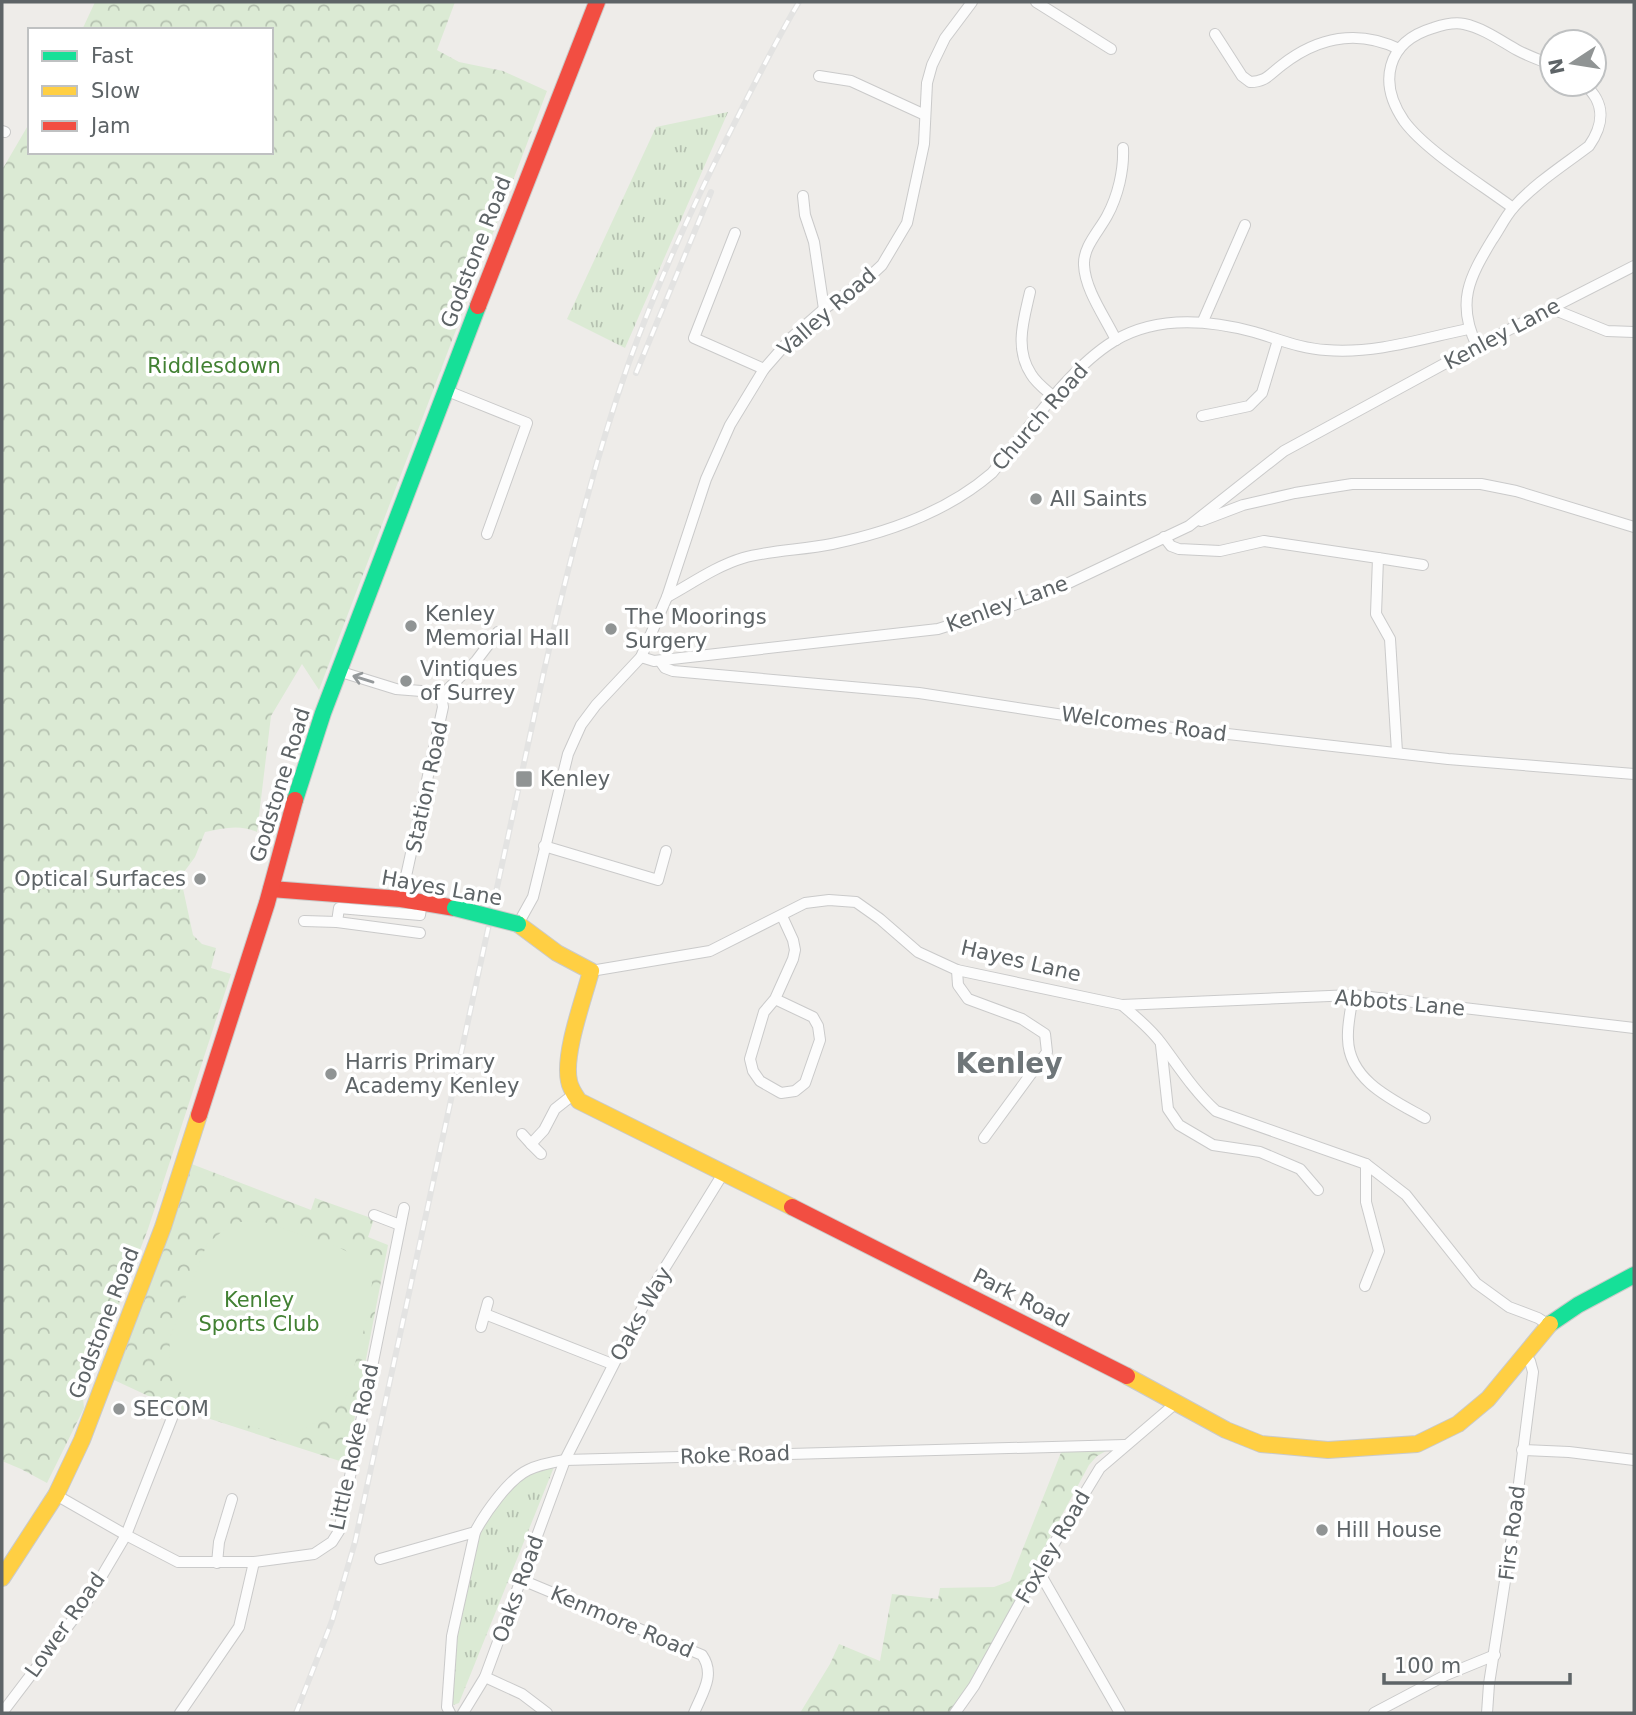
<svg xmlns="http://www.w3.org/2000/svg" width="1636" height="1715" viewBox="0 0 1636 1715" font-family="'DejaVu Sans',sans-serif">
	<style>
		.grass { fill: url(#grass-tufts) }
		.forest { fill: url(#forest-crowns) }
		.garden { fill: #dbead4 }
		.lines { fill: none; stroke-linecap: round; stroke-linejoin: round }
		.street-casing { stroke: #cacaca; stroke-width: 12 }
		.fast-casing { stroke: #cacac9; stroke-width: 18 }
		.slow-casing { stroke: #cacac9; stroke-width: 18 }
		.jam-casing { stroke: #cacac9; stroke-width: 18 }
		.street { stroke: #fcfcfc; stroke-width: 10 }
		.fast { stroke: #16e098; stroke-width: 16 }
		.slow { stroke: #ffcf43; stroke-width: 16 }
		.jam { stroke: #f24e42; stroke-width: 16 }
		.rail-casing { stroke: #e3e3e2; stroke-width: 6 }
		.rail { stroke: #fff; stroke-width: 3.5; stroke-dasharray: 10; stroke-linecap: butt }
		.fast-bridge-casing { stroke: #cacac9; stroke-width: 18; stroke-linecap: butt }
		.fast-bridge { stroke: #16e098; stroke-width: 16 }
		.oneway { stroke: #95999b }
		.poi-dot { fill: #909494; stroke: #fff; stroke-width: 2.5 }
		.labels { text-anchor: middle; dominant-baseline: central; stroke-width: 7; stroke-linejoin: round; paint-order: stroke }
		.street-label { font-size: 21px; fill: #5e6467; stroke: #fff }
		.park-label { font-size: 21px; fill: #428133; stroke: #fff }
		.poi-label { font-size: 21px; fill: #5e6467; stroke: #fff; text-anchor: start }
		.district-label { font-size: 28px; font-weight: bold; fill: #6f7679; stroke: #fff }
	</style>
	<defs>
		<pattern id="grass-tufts" width="24" height="20" patternUnits="userSpaceOnUse" patternTransform="scale(1.75)"><rect width="24" height="20" fill="#dbead4"/><path d="M3 7l-1-3M5 7V3M7 7l1-3M15 17l-1-3M17 17v-4M19 17l1-3" fill="none" stroke="#b5c1b0"/></pattern>
		<pattern id="forest-crowns" width="20" height="18" patternUnits="userSpaceOnUse" patternTransform="scale(1.75)"><rect width="20" height="18" fill="#dbead4"/><path d="M2 6a3 3 0 1 1 6 0M12 15a3 3 0 1 1 6 0" fill="none" stroke="#b5c1b0"/></pattern>
	</defs>
	<rect width="100%" height="100%" fill="#eeece9"/>
	<g class="grass">
		<polygon points="728,112 625,348 567,319 656,127"/>
		<polygon points="556,1462 459,1703 447,1707 452,1636 475,1532 526,1471"/>
	</g>
	<g class="forest">
		<path d="M95,2H455L437,50L459,62L503,71L547,91L319,690L302,664L271,716L257,832C240,824 223,828 205,832L195,857L184,872L182,884L193,935L202,944L216,948L211,968L231,974L148,1229L83,1398L84,1408L47,1483L21,1469L2,1461V170L30,122V152H271V30H82Z"/>
		<polygon points="189,1163 311,1210 315,1198 374,1219 368,1237 388,1245 346,1463 170,1406 114,1380"/>
		<polygon points="1113,1447 1097,1456 1089,1465 971,1683 949,1713 800,1713 830,1664 839,1644 880,1661 892,1594 938,1599 940,1588 994,1587 1010,1581 1062,1450"/>
	</g>
	<polygon class="garden" points="261,1221 338,1247 356,1256 366,1266 372,1283 370,1307 346,1397 331,1415 288,1436 212,1416 186,1401 175,1383 169,1360 170,1337 207,1244 224,1230 239,1222"/>
	<g class="lines">
		<g class="street-casing">
			<g id="street">
				<polyline points="1036,2 1111,49"/>
				<path d="M1215,34L1242,76L1250,82C1266,82 1270,74 1282,65C1318,37 1358,29 1399,49"/>
				<polyline points="819,76 851,81 925,115"/>
				<polyline points="2,131 5,132"/>
				<polyline points="803,196 805,215 814,242 824,309"/>
				<path d="M1513,208C1481,184 1426,151 1404,121C1378,83 1386,42 1433,28C1442,25 1454,22 1464,24C1483,28 1501,41 1517,50C1528,56 1540,60 1552,65"/>
				<polyline points="735,233 694,338 764,369"/>
				<path d="M1030,292C1024,319 1014,348 1031,374C1036,383 1047,391 1055,398"/>
				<polyline points="1550,308 1607,331 1634,332"/>
				<polyline points="1203,321 1245,225"/>
				<path d="M1116,340C1105,317 1085,290 1084,265C1083,247 1099,231 1107,216C1118,196 1124,170 1123,148"/>
				<path d="M1477,346C1456,303 1469,278 1492,240C1499,230 1505,217 1513,208C1534,184 1564,165 1589,146C1605,123 1605,102 1584,84"/>
				<polyline points="445,390 527,423 487,534"/>
				<polyline points="1202,416 1249,406 1262,393 1278,340"/>
				<polyline points="1201,521 1243,505 1295,493 1352,484 1481,484 1516,491 1634,527"/>
				<polyline points="1164,537 1171,546 1179,549 1220,551 1264,541 1378,558 1376,614 1390,639 1397,752"/>
				<polyline points="1378,558 1423,565"/>
				<path d="M667,597C691,584 716,566 743,558C771,550 803,550 832,544C890,532 947,512 992,473C1027,431 1068,369 1114,341C1157,315 1209,320 1254,332C1278,339 1302,349 1326,350C1375,354 1421,339 1468,329"/>
				<polyline points="641,657 654,661 938,629 1039,597 1189,526 1284,451 1477,346 1634,266"/>
				<polyline points="660,661 665,668 673,671 919,693 1077,717 1448,759 1634,774"/>
				<polyline points="338,671 396,689 434,692 441,696 443,707 401,899"/>
				<polyline points="441,696 476,661 498,632"/>
				<polyline points="544,846 658,880 666,851"/>
				<polyline points="304,921 337,922 420,933"/>
				<polyline points="337,922 339,908 420,915 422,902"/>
				<polyline points="518,924 533,897 568,754 581,725 596,705 641,657 667,597 706,479 730,425 764,369 792,337 824,309 867,279 882,265 907,223 924,144 927,83 932,65 945,38 972,2"/>
				<polyline points="957,970 958,985 968,999 1022,1019 1045,1034 1047,1052 984,1138"/>
				<path d="M591,971L710,951L805,903L829,900L856,902L880,919L918,952L957,970L1122,1005C1136,1017 1150,1028 1161,1043C1179,1067 1194,1091 1216,1111L1366,1164L1406,1195L1476,1283L1509,1307L1538,1318L1549,1325"/>
				<path d="M1353,995C1351,1010 1347,1025 1348,1039C1349,1081 1393,1100 1425,1118"/>
				<polyline points="775,999 813,1017 818,1026 820,1040 805,1083 795,1091 781,1093 760,1081 753,1071 750,1059 764,1012 775,999 793,959 795,950 793,940 782,916"/>
				<polyline points="1122,1005 1353,995 1634,1028"/>
				<polyline points="1161,1045 1168,1109 1179,1125 1213,1145 1260,1152 1300,1169 1318,1190"/>
				<polyline points="522,1134 531,1144 544,1130 555,1109 574,1094"/>
				<polyline points="531,1144 541,1154"/>
				<polyline points="374,1215 400,1225"/>
				<polyline points="1365,1286 1379,1251 1366,1202 1366,1164"/>
				<polyline points="485,1314 612,1364"/>
				<polyline points="481,1327 488,1302"/>
				<polyline points="1522,1450 1569,1452 1634,1460"/>
				<polyline points="56,1495 126,1535 178,1562 254,1562 314,1554 332,1542 339,1531 404,1208"/>
				<path d="M380,1559L475,1532C485,1513 509,1479 528,1470C540,1464 553,1462 565,1460L1125,1445"/>
				<polyline points="217,1563 219,1542 232,1499"/>
				<polyline points="1038,1570 1120,1713"/>
				<path d="M522,1580L702,1655C716,1675 702,1693 694,1713"/>
				<polyline points="485,1677 522,1694 547,1713"/>
				<polyline points="2,1713 87,1601 126,1535 172,1418"/>
				<polyline points="180,1713 239,1627 254,1562"/>
				<polyline points="450,1713 447,1707 452,1636 475,1532"/>
				<polyline points="463,1713 485,1677 565,1460 653,1287 724,1172"/>
				<polyline points="955,1713 974,1686 1038,1570 1100,1468 1176,1403"/>
				<polyline points="1374,1713 1446,1675 1495,1655"/>
				<polyline points="1487,1713 1489,1684 1514,1523 1533,1372 1530,1361 1524,1356"/>
			</g>
		</g>
		<g class="fast-casing">
			<g id="fast">
				<polyline points="295,800 323,713 478,306"/>
				<polyline points="1550,1324 1578,1305 1634,1275"/>
			</g>
		</g>
		<g class="slow-casing">
			<g id="slow">
				<path d="M518,924L557,953L591,971C584,998 563,1054 569,1081C570,1088 575,1095 579,1101L792,1207"/>
				<polyline points="1127,1376 1226,1430 1261,1444 1328,1450 1417,1444 1458,1424 1488,1399 1550,1324"/>
				<polyline points="2,1578 56,1495 82,1440 163,1227 199,1115"/>
			</g>
		</g>
		<g class="jam-casing">
			<g id="jam">
				<polyline points="478,306 597,2"/>
				<polyline points="271,889 401,899 455,908"/>
				<polyline points="199,1115 267,903 295,800"/>
				<polyline points="792,1207 1127,1376"/>
			</g>
		</g>
		<use href="#street" class="street"/>
		<use href="#fast" class="fast"/>
		<use href="#slow" class="slow"/>
		<use href="#jam" class="jam"/>
		<g class="rail-casing">
			<g id="rail">
				<polyline points="636,373 711,192"/>
				<path d="M296,1713L332,1621L355,1542L544,671C568,568 593,465 628,365C657,284 693,205 732,128C754,85 775,42 799,2"/>
			</g>
		</g>
		<use href="#rail" class="rail"/>
		<g class="fast-bridge-casing">
			<polyline id="fast-bridge" points="455,908 518,924"/>
		</g>
		<use href="#fast-bridge" class="fast-bridge"/>
	</g>
	<defs><path id="oneway-shaft" d="M-6 0H5M1.5-3L5.5 0L1.5 3" fill="none" stroke-width="1.6" stroke-linecap="round" stroke-linejoin="round" transform="scale(1.75)"/></defs>
	<use class="oneway" href="#oneway-shaft" transform="translate(363 679) rotate(-163)"/>
	<g class="poi-dot">
		<circle cx="1036" cy="499" r="7"/>
		<circle cx="411" cy="626" r="7"/>
		<circle cx="611" cy="629" r="7"/>
		<circle cx="406" cy="681" r="7"/>
		<rect x="515" y="770" width="18" height="18" rx="3.5"/>
		<circle cx="200" cy="879" r="7"/>
		<circle cx="331" cy="1074" r="7"/>
		<circle cx="119" cy="1409" r="7"/>
		<circle cx="1322" cy="1530" r="7"/>
	</g>
	<g class="labels">
		<g class="street-label">
			<text transform="translate(476 252) rotate(-69)">Godstone Road</text>
			<text transform="translate(827 312) rotate(-41)">Valley Road</text>
			<text transform="translate(1502 334) rotate(-28)">Kenley Lane</text>
			<text transform="translate(1040 417) rotate(-49)">Church Road</text>
			<text transform="translate(1007 604) rotate(-20)">Kenley Lane</text>
			<text transform="translate(1144 724) rotate(7)">Welcomes Road</text>
			<text transform="translate(280 785) rotate(-73)">Godstone Road</text>
			<text transform="translate(427 787) rotate(-78)">Station Road</text>
			<text transform="translate(442 888) rotate(10)">Hayes Lane</text>
			<text transform="translate(1021 961) rotate(13)">Hayes Lane</text>
			<text transform="translate(1400 1003) rotate(5)">Abbots Lane</text>
			<text transform="translate(1021 1298) rotate(27)">Park Road</text>
			<text transform="translate(641 1314) rotate(-61)">Oaks Way</text>
			<text transform="translate(104 1323) rotate(-69)">Godstone Road</text>
			<text transform="translate(354 1447) rotate(-78)">Little Roke Road</text>
			<text transform="translate(735 1455) rotate(-2)">Roke Road</text>
			<text transform="translate(1512 1533) rotate(-83)">Firs Road</text>
			<text transform="translate(1053 1547) rotate(-60)">Foxley Road</text>
			<text transform="translate(518 1589) rotate(-70)">Oaks Road</text>
			<text transform="translate(622 1622) rotate(23)">Kenmore Road</text>
			<text transform="translate(65 1625) rotate(-55)">Lower Road</text>
		</g>
		<g class="park-label">
			<text x="214" y="366">Riddlesdown</text>
			<text x="259" y="1300">Kenley<tspan x="259" dy="24">Sports Club</tspan></text>
		</g>
		<g class="poi-label">
			<text x="1050" y="499">All Saints</text>
			<text x="425" y="614">Kenley<tspan x="425" dy="24">Memorial Hall</tspan></text>
			<text x="625" y="617">The Moorings<tspan x="625" dy="24">Surgery</tspan></text>
			<text x="420" y="669">Vintiques<tspan x="420" dy="24">of Surrey</tspan></text>
			<text x="540" y="779">Kenley</text>
			<text x="186" y="879" text-anchor="end">Optical Surfaces</text>
			<text x="345" y="1062">Harris Primary<tspan x="345" dy="24">Academy Kenley</tspan></text>
			<text x="133" y="1409">SECOM</text>
			<text x="1336" y="1530">Hill House</text>
		</g>
		<g class="district-label">
			<text x="1009" y="1063">Kenley</text>
		</g>
	</g>
	<rect width="1636" height="1715" fill="none" stroke="#5e6467" stroke-width="7"/>
	<rect x="28" y="28" width="245" height="126" fill="#ffffff" stroke="#bfc1c2" stroke-width="2"/>
	<rect x="42" y="51" width="35" height="10" fill="#16e098" stroke="#bfc1c2" stroke-width="2"/>
	<text x="91" y="63" font-size="21" fill="#5e6467">Fast</text>
	<rect x="42" y="86" width="35" height="10" fill="#ffcf43" stroke="#bfc1c2" stroke-width="2"/>
	<text x="91" y="98" font-size="21" fill="#5e6467">Slow</text>
	<rect x="42" y="121" width="35" height="10" fill="#f24e42" stroke="#bfc1c2" stroke-width="2"/>
	<text x="91" y="133" font-size="21" fill="#5e6467">Jam</text>
	<g transform="translate(1573 63) rotate(258)"><circle r="33" fill="#ffffff" stroke="#bfc1c2" stroke-width="2"/>
	<path d="M0-5L12 26L0 18L-12 26Z" fill="#909494"/>
	<text y="-10" font-size="19" font-weight="bold" text-anchor="middle" fill="#5e6467">N</text>
	</g>
	<path d="M1384 1673v10h186v-10" fill="none" stroke="#5e6467" stroke-width="3.5"/>
	<text x="1394" y="1673" font-size="21" fill="#5e6467" stroke="#ffffff" stroke-width="5" paint-order="stroke">100 m</text>
</svg>
